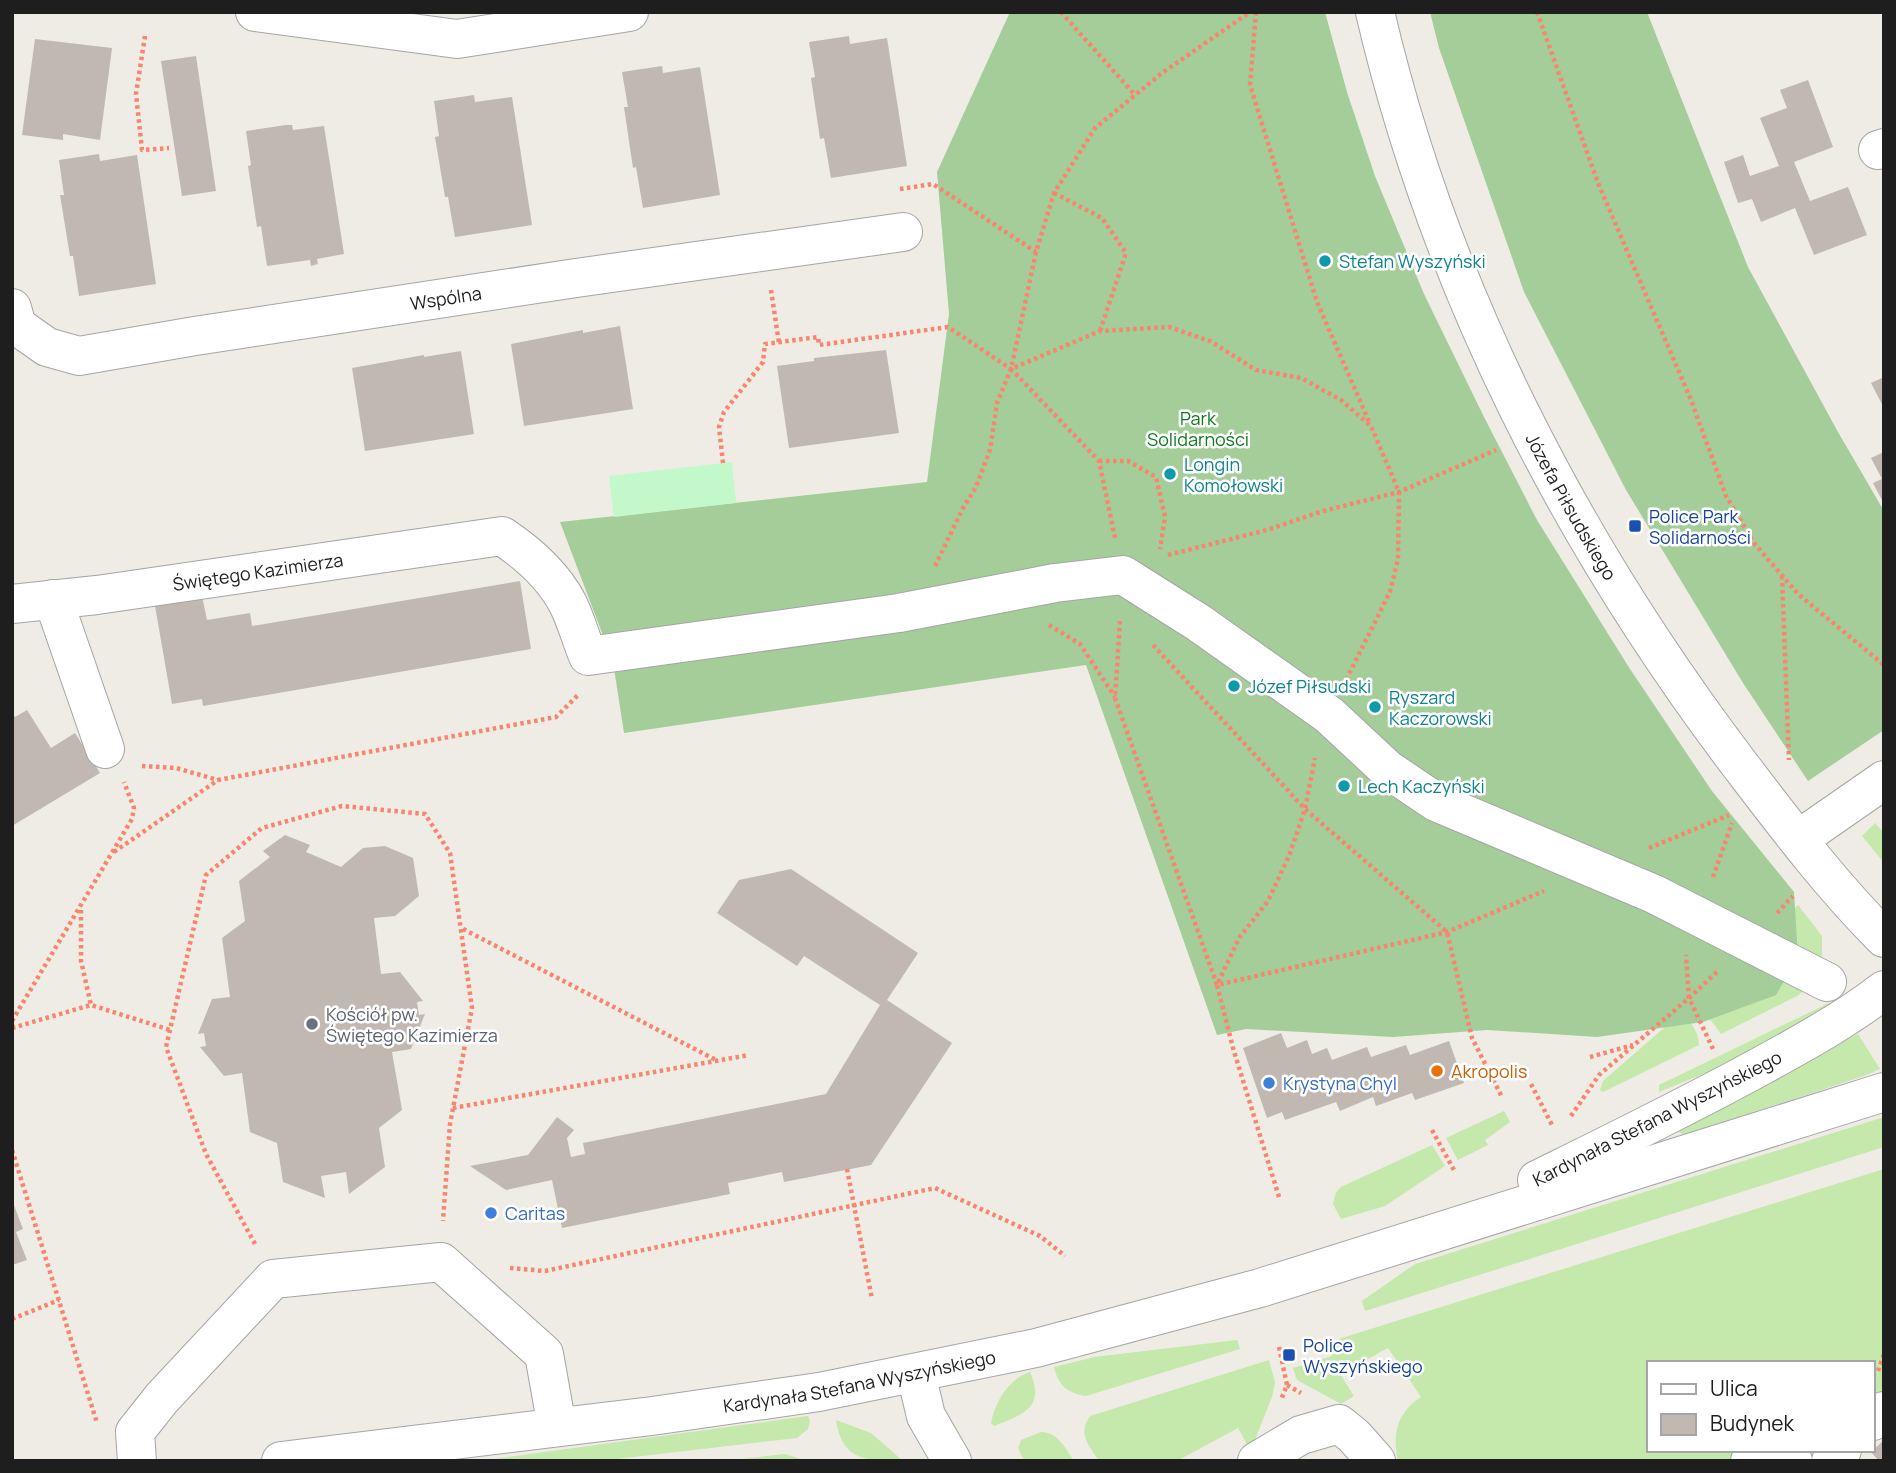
<svg xmlns="http://www.w3.org/2000/svg" width="1896" height="1473" viewBox="0 0 1896 1473" font-family="Manrope,sans-serif">
	<style>
		.grass { fill: #c5e8ac }
		.forest { fill: #a5cd9a }
		.park { fill: #c3f8cb }
		.building { fill: #c0b8b1 }
		.lines { fill: none; stroke-linecap: round; stroke-linejoin: round }
		.minor-casing { stroke: #a5a5a5; stroke-width: 40 }
		.path { stroke: #f6866e; stroke-width: 4.5; stroke-dasharray: 3.5 3.5; stroke-linecap: butt }
		.minor { stroke: #fff; stroke-width: 38 }
		.culture-dot { fill: #0f9aa8; stroke: #fff; stroke-width: 2.5 }
		.transit-dot { fill: #1a4fb4; stroke: #fff; stroke-width: 2.5 }
		.worship-dot { fill: #6b7280; stroke: #fff; stroke-width: 2.5 }
		.food-dot { fill: #e8710a; stroke: #fff; stroke-width: 2.5 }
		.shop-dot { fill: #3f7fe0; stroke: #fff; stroke-width: 2.5 }
		.labels { text-anchor: middle; dominant-baseline: central; stroke-width: 5; stroke-linejoin: round; paint-order: stroke }
		.culture-label { font-size: 18px; fill: #0d838f; stroke: #fff; text-anchor: start }
		.street-label { font-size: 18px; fill: #1e1e1e; stroke: #fff }
		.park-label { font-size: 18px; fill: #0e7a1f; stroke: #fff }
		.transit-label { font-size: 18px; fill: #164399; stroke: #fff; text-anchor: start }
		.worship-label { font-size: 18px; fill: #5b616d; stroke: #fff; text-anchor: start }
		.food-label { font-size: 18px; fill: #c56008; stroke: #fff; text-anchor: start }
		.shop-label { font-size: 18px; fill: #366cbe; stroke: #fff; text-anchor: start }
	</style>
	<rect width="100%" height="100%" fill="#efece5"/>
	<g class="grass">
		<polygon points="1875,823 1884,833 1884,863 1862,836"/>
		<polygon points="1798,905 1822,936 1822,956 1817,959 1764,938"/>
		<polygon points="1746,955 1806,989 1797,996 1721,1034 1707,1015"/>
		<polygon points="1831,1002 1825,1010 1730,1063 1659,1092 1659,1085"/>
		<path d="M1680,1014C1692,1022 1698,1031 1699,1045L1603,1092L1600,1090L1603,1081Z"/>
		<polygon points="1858,1034 1880,1069 1864,1076 1684,1135 1679,1132 1681,1128"/>
		<polygon points="1504,1111 1510,1122 1485,1140 1488,1145 1458,1160 1446,1138"/>
		<polygon points="1884,1117 1884,1147 1365,1311 1362,1301 1415,1264"/>
		<polygon points="1432,1145 1445,1166 1385,1206 1341,1219 1333,1204 1336,1192 1341,1187"/>
		<path d="M1884,1169V1395L1873,1405V1363H1649V1450H1744L1733,1461H1398C1392,1435 1397,1412 1421,1397L1388,1348L1340,1374L1354,1396L1341,1404L1297,1380L1293,1368L1332,1356L1329,1342Z"/>
		<path d="M1237,1340L1240,1349L1086,1396C1067,1393 1058,1385 1054,1367L1094,1357Z"/>
		<path d="M1269,1360L1275,1382L1272,1397L1254,1442L1248,1446L1238,1428L1177,1461H1099C1089,1446 1077,1433 1090,1416Z"/>
		<path d="M1030,1372C1046,1408 1022,1415 994,1426L991,1423C995,1402 1008,1379 1030,1372Z"/>
		<polygon points="808,1416 810,1421 808,1429 797,1438 600,1461 479,1461"/>
		<path d="M836,1420L871,1433L903,1461C868,1461 842,1462 836,1420Z"/>
		<path d="M1041,1432C1058,1432 1065,1448 1074,1461H1024L1018,1448L1021,1440Z"/>
		<polygon points="785,1454 808,1461 731,1461 732,1460"/>
	</g>
	<g class="forest">
		<polygon points="1010,12 1325,12 1347,92 1375,176 1424,294 1484,417 1537,520 1630,669 1712,791 1794,892 1798,957 1776,995 1703,1022 1597,1037 1487,1030 1393,1037 1246,1029 1217,1035 1086,665 624,733 613,662 560,522 927,482 949,314 937,172"/>
		<polygon points="1430,12 1647,12 1748,267 1838,432 1884,511 1884,730 1808,781 1743,683 1626,490 1524,292 1439,48"/>
	</g>
	<polygon class="park" points="732,462 736,503 614,517 609,476"/>
	<g class="building">
		<polygon points="849,36 850,44 887,38 907,166 831,178 824,138 820,139 811,78 815,77 809,42"/>
		<polygon points="35,39 112,48 100,140 63,134 63,140 22,135"/>
		<polygon points="196,56 216,191 182,196 161,61"/>
		<polygon points="662,66 663,73 700,67 720,195 643,208 636,167 633,168 624,107 628,107 622,72"/>
		<polygon points="1808,80 1833,147 1794,162 1810,201 1848,187 1867,235 1814,255 1795,208 1761,222 1752,199 1738,203 1724,162 1743,155 1750,176 1779,166 1760,118 1787,108 1780,90"/>
		<polygon points="474,95 475,102 512,97 532,225 455,237 448,197 445,197 435,137 439,136 434,101"/>
		<polygon points="286,125 292,125 293,130 324,126 344,254 317,259 318,264 311,266 310,260 267,266 261,226 257,227 248,166 251,165 246,131"/>
		<polygon points="99,154 100,161 137,155 156,284 79,296 73,256 70,256 60,195 64,195 59,160"/>
		<polygon points="620,326 633,409 524,426 511,344 583,330 583,333"/>
		<polygon points="886,350 899,433 789,448 777,366 814,361 814,358"/>
		<polygon points="461,351 474,434 365,451 352,368 424,355 424,357"/>
		<polygon points="1884,377 1884,408 1871,383"/>
		<polygon points="1884,452 1884,504 1873,483 1882,479 1871,458"/>
		<polygon points="520,581 531,649 203,706 202,699 172,704 154,600 201,591 207,620 250,613 252,626"/>
		<polygon points="27,710 51,748 75,733 100,773 12,826 12,713 15,717"/>
		<polygon points="285,835 310,845 306,852 341,867 363,848 385,846 413,858 419,896 395,916 374,918 381,974 400,972 423,1001 417,1002 419,1015 425,1014 411,1049 392,1052 402,1110 379,1128 385,1167 349,1194 346,1172 321,1176 325,1198 283,1182 277,1143 250,1132 242,1073 224,1076 200,1047 206,1046 204,1033 198,1034 212,999 230,997 222,938 245,921 239,881 270,857 263,851"/>
		<polygon points="791,869 918,953 887,1000 952,1043 871,1165 784,1182 782,1172 728,1183 730,1194 562,1228 552,1180 506,1190 470,1166 528,1155 557,1117 574,1130 567,1138 571,1157 585,1154 583,1143 826,1094 880,1005 804,956 797,966 717,913 739,880"/>
		<polygon points="1281,1033 1287,1048 1307,1040 1312,1054 1327,1048 1332,1060 1367,1047 1371,1057 1406,1045 1410,1055 1449,1041 1464,1083 1415,1100 1412,1093 1376,1106 1373,1097 1340,1111 1336,1102 1285,1120 1282,1112 1267,1118 1243,1048"/>
		<polygon points="12,1200 23,1229 16,1232 27,1260 12,1265"/>
		<polygon points="1884,1440 1884,1461 1879,1461 1871,1452"/>
	</g>
	<g class="lines">
		<g class="minor-casing">
			<g id="minor">
				<polyline points="255,12 457,39 629,12"/>
				<path id="s1" d="M1375,12C1439,287 1570,541 1740,765C1785,824 1831,885 1884,938"/>
				<polyline points="1878,150 1884,148"/>
				<path id="s2" d="M12,308L17,326L47,347L79,356L195,336L576,278L903,232"/>
				<polyline points="53,599 105,749"/>
				<path id="s3" d="M12,604L97,595L502,536C529,554 553,575 568,604C576,620 581,639 588,656L899,613L1055,583L1123,575L1199,623L1329,715L1387,769L1436,802L1654,894L1827,982"/>
				<polyline points="1799,839 1884,780"/>
				<path d="M1537,1180C1612,1143 1688,1106 1761,1066C1803,1043 1845,1020 1884,990"/>
				<polyline points="916,1374 926,1416 952,1461"/>
				<polyline points="1873,1421 1884,1411"/>
				<polyline points="137,1461 135,1432 162,1398 273,1279 441,1262 544,1354 557,1427"/>
				<path id="s4" d="M281,1461L652,1416L819,1392L1036,1348L1260,1288L1884,1092"/>
				<polyline points="1257,1461 1301,1435 1339,1424 1354,1436 1376,1461"/>
				<path d="M1750,1461C1765,1453 1778,1451 1793,1461"/>
				<polyline points="1831,1461 1842,1450"/>
			</g>
		</g>
		<g class="path">
			<polyline points="1061,12 1135,95"/>
			<polyline points="1256,12 1250,85 1317,302 1370,424"/>
			<polyline points="1537,12 1598,183 1691,400 1726,496 1754,543 1798,594 1884,665"/>
			<polyline points="145,36 136,94 142,150 169,148"/>
			<polyline points="900,189 933,184 1036,252"/>
			<polyline points="1054,193 1102,218 1126,253 1100,331"/>
			<polyline points="771,290 779,343"/>
			<polyline points="1099,461 1128,461 1156,477 1165,517 1160,549"/>
			<polyline points="723,463 719,427 724,412 763,362 765,344 818,337 819,345 948,327 1011,369"/>
			<polyline points="1115,538 1099,461 1011,369 1036,252 1054,193 1095,128 1162,73 1250,12"/>
			<polyline points="1168,555 1267,530 1323,511 1399,492 1496,450"/>
			<polyline points="935,566 963,508 976,487 990,450 997,403 1011,369 1100,331 1169,327 1210,341 1256,370 1301,378 1341,400 1371,426 1399,492 1398,559 1390,592 1347,678"/>
			<polyline points="1782,576 1789,760"/>
			<polyline points="1120,621 1115,698 1217,985 1447,932 1544,891"/>
			<polyline points="1049,625 1080,644 1115,697"/>
			<polyline points="1153,645 1305,809 1447,932 1472,1038 1502,1097"/>
			<polyline points="142,766 176,768 218,780"/>
			<polyline points="1649,848 1729,815"/>
			<polyline points="114,852 218,780 556,717 579,694"/>
			<polyline points="1713,877 1732,823"/>
			<polyline points="81,910 81,961 91,1005"/>
			<polyline points="1777,913 1793,896"/>
			<polyline points="463,929 716,1060"/>
			<polyline points="12,1021 132,819 134,808 124,782"/>
			<polyline points="12,1028 91,1005 170,1030"/>
			<polyline points="1713,1049 1689,998 1719,970"/>
			<polyline points="1590,1057 1633,1045"/>
			<polyline points="1531,1084 1552,1125"/>
			<polyline points="453,1108 749,1055"/>
			<polyline points="1571,1116 1599,1075 1689,998 1686,955"/>
			<polyline points="1432,1130 1455,1172"/>
			<polyline points="12,1150 97,1423"/>
			<polyline points="847,1169 872,1299"/>
			<polyline points="1279,1197 1233,1048 1217,985 1239,938 1268,901 1289,856 1305,809 1315,758"/>
			<polyline points="255,1244 206,1154 166,1047 206,875 262,828 342,806 425,814 450,853 472,1008 450,1124 443,1221"/>
			<polyline points="510,1268 545,1271 935,1188 1040,1236 1065,1256"/>
			<polyline points="12,1319 59,1300"/>
			<polyline points="1279,1347 1287,1385 1281,1400"/>
			<polyline points="1878,1371 1884,1354"/>
			<polyline points="1287,1385 1301,1393"/>
		</g>
		<use href="#minor" class="minor"/>
	</g>
	<g class="culture-dot">
		<circle cx="1325" cy="261" r="7"/>
		<circle cx="1170" cy="474" r="7"/>
		<circle cx="1234" cy="686" r="7"/>
		<circle cx="1375" cy="707" r="7"/>
		<circle cx="1344" cy="786" r="7"/>
	</g>
	<g class="transit-dot">
		<rect x="1628" y="519" width="14" height="14" rx="3.5"/>
		<rect x="1282" y="1348" width="14" height="14" rx="3.5"/>
	</g>
	<circle class="worship-dot" cx="312" cy="1024" r="7"/>
	<circle class="food-dot" cx="1437" cy="1071" r="7"/>
	<g class="shop-dot">
		<circle cx="1269" cy="1083" r="7"/>
		<circle cx="491" cy="1213" r="7"/>
	</g>
	<g class="labels">
		<g class="culture-label">
			<text x="1339" y="261">Stefan Wyszyński</text>
			<text x="1184" y="464">Longin<tspan x="1184" dy="21">Komołowski</tspan></text>
			<text x="1248" y="686">Józef Piłsudski</text>
			<text x="1389" y="697">Ryszard<tspan x="1389" dy="21">Kaczorowski</tspan></text>
			<text x="1358" y="786">Lech Kaczyński</text>
		</g>
		<g class="street-label">
			<text stroke="none"><textPath href="#s2" startOffset="460">Wspólna</textPath></text>
			<text stroke="none"><textPath href="#s1" startOffset="534">Józefa Piłsudskiego</textPath></text>
			<text stroke="none"><textPath href="#s3" startOffset="248">Świętego Kazimierza</textPath></text>
			<text transform="translate(1657 1118) rotate(-27)">Kardynała Stefana Wyszyńskiego</text>
			<text stroke="none"><textPath href="#s4" startOffset="584">Kardynała Stefana Wyszyńskiego</textPath></text>
		</g>
		<g class="park-label">
			<text x="1198" y="418">Park<tspan x="1198" dy="21">Solidarności</tspan></text>
		</g>
		<g class="transit-label">
			<text x="1649" y="516">Police Park<tspan x="1649" dy="21">Solidarności</tspan></text>
			<text x="1303" y="1345">Police<tspan x="1303" dy="21">Wyszyńskiego</tspan></text>
		</g>
		<g class="worship-label">
			<text x="326" y="1014">Kościół pw.<tspan x="326" dy="21">Świętego Kazimierza</tspan></text>
		</g>
		<g class="food-label">
			<text x="1451" y="1071">Akropolis</text>
		</g>
		<g class="shop-label">
			<text x="1283" y="1083">Krystyna Chyl</text>
			<text x="505" y="1213">Caritas</text>
		</g>
	</g>
	<rect width="1896" height="1473" fill="none" stroke="#1e1e1e" stroke-width="28"/>
	<rect x="1647" y="1361" width="228" height="91" fill="#ffffff" stroke="#a5a5a5" stroke-width="2"/>
	<rect x="1661" y="1384" width="35" height="10" fill="#ffffff" stroke="#a5a5a5" stroke-width="2"/>
	<text x="1710" y="1396" font-size="21" fill="#1e1e1e">Ulica</text>
	<rect x="1661" y="1414" width="35" height="21" fill="#c0b8b1" stroke="#a5a5a5" stroke-width="2"/>
	<text x="1710" y="1431" font-size="21" fill="#1e1e1e">Budynek</text>
</svg>
